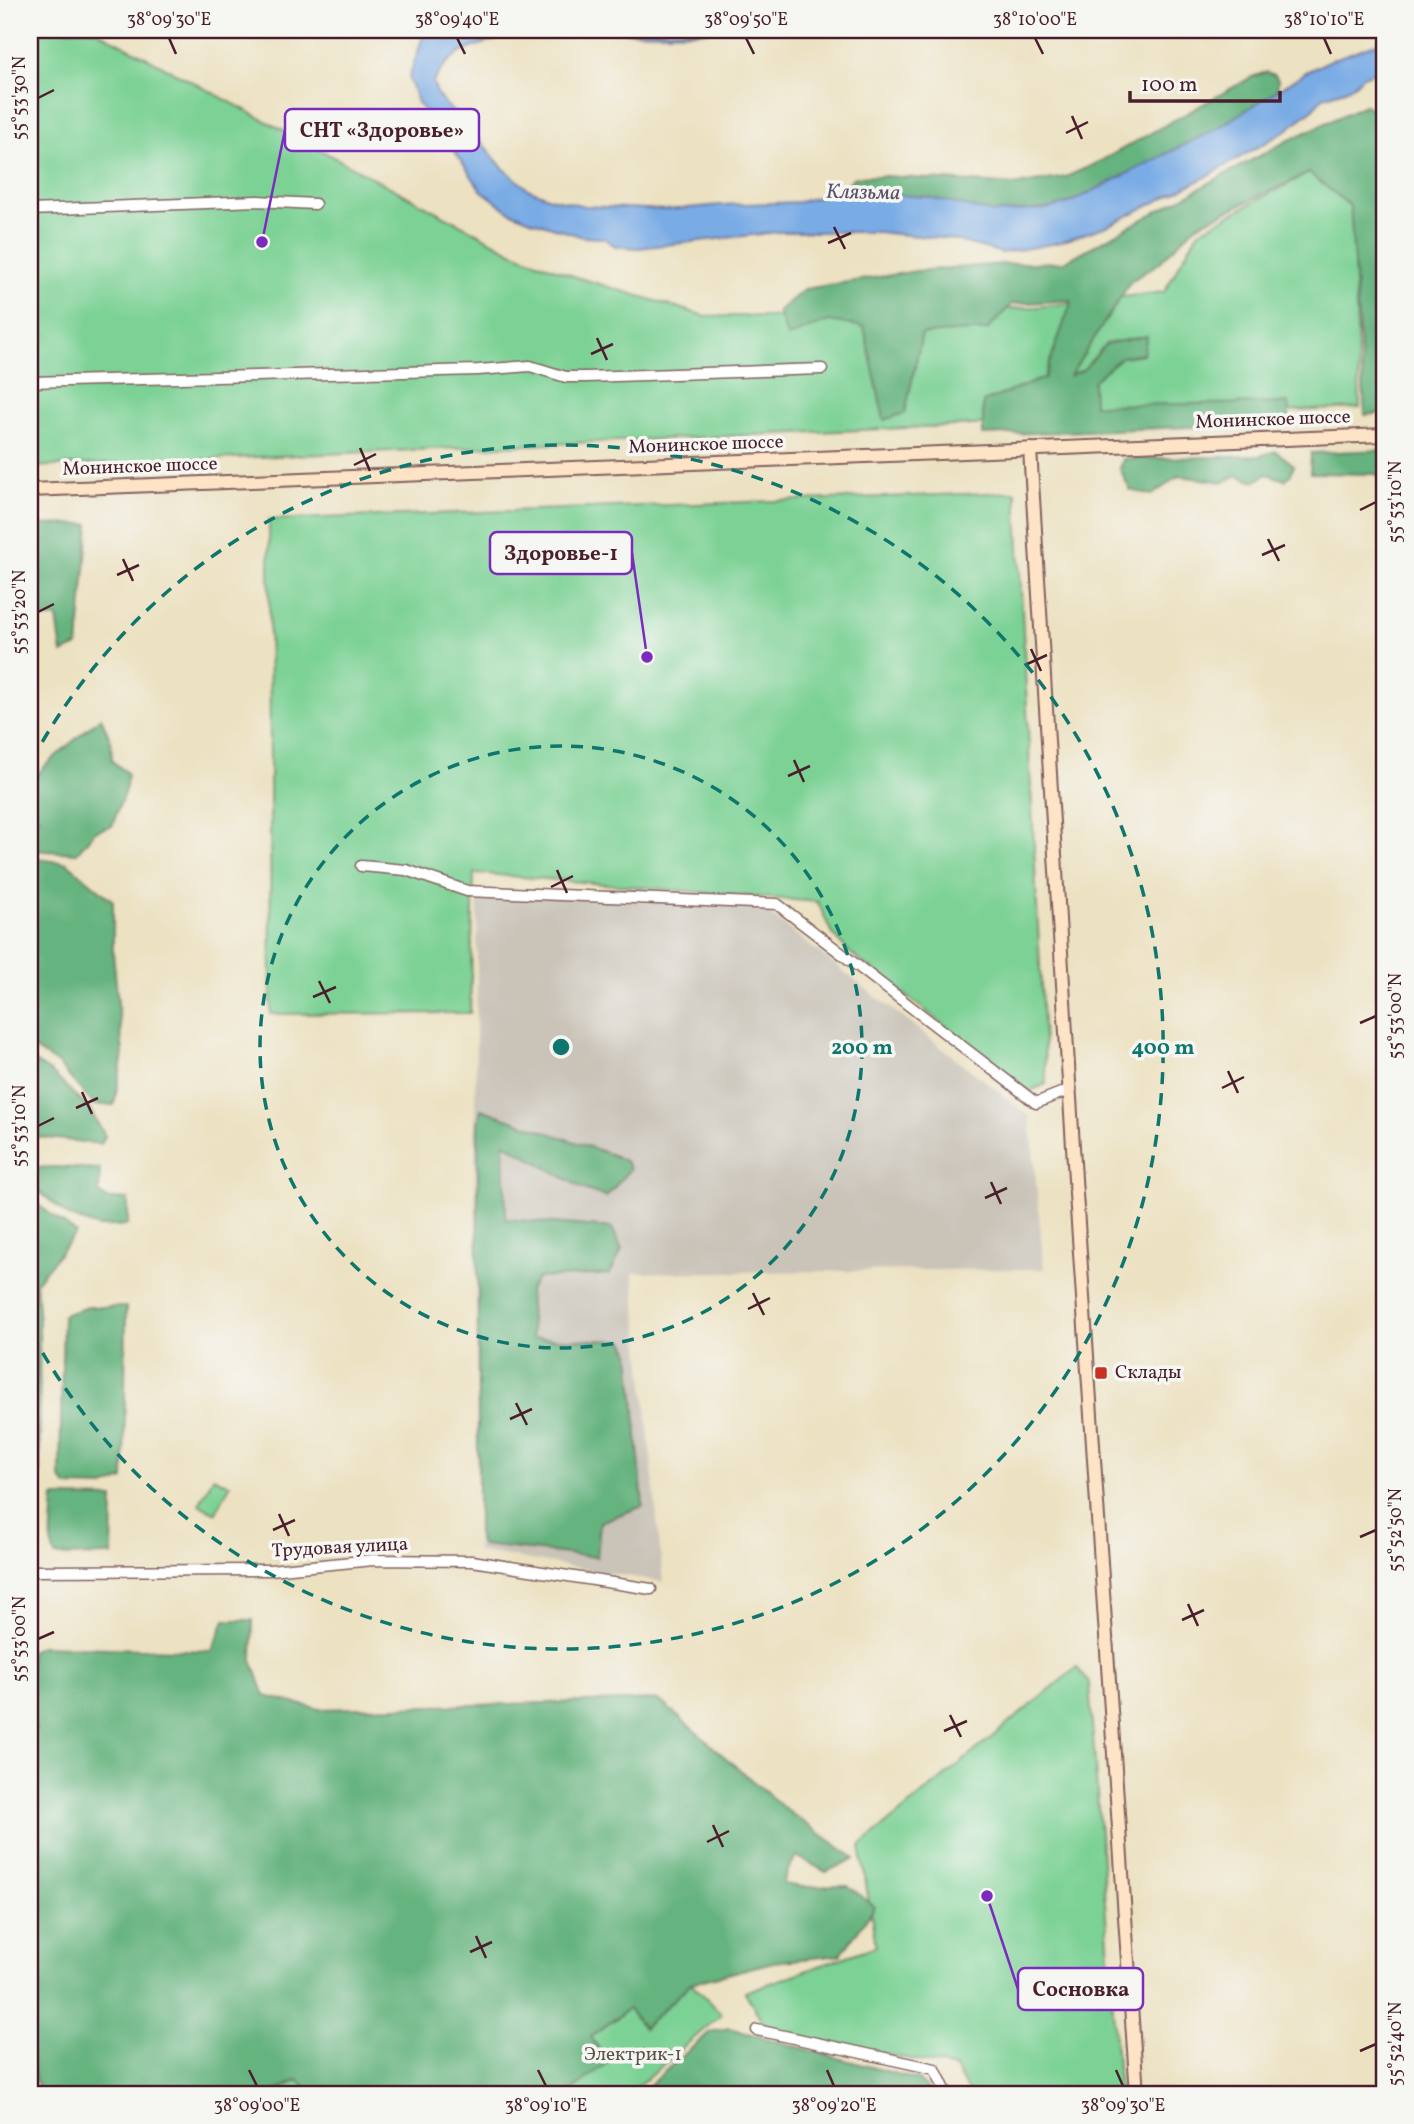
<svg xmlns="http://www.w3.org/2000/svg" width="1414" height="2124" viewBox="0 0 1414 2124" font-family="Vollkorn,serif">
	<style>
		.industrial { fill: #c9c3b8 }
		.green { fill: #7cd194; stroke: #637860; stroke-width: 2 }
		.forest { fill: #65b37e; stroke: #586954; stroke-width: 2 }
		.water { fill: #79abe5; stroke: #626588; stroke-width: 2 }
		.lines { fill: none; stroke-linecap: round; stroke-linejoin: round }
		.street-casing { stroke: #836360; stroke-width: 13 }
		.secondary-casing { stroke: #836360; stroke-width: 16 }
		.street { stroke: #fff; stroke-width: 10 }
		.secondary { stroke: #fee4c6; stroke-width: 12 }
		.ticks { fill: none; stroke: #4a1f2b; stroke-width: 2.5 }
		.ring { fill: none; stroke: #0f766e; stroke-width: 3.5; stroke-dasharray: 12 9 }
		.poi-dot { fill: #c8321e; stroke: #f6f6f2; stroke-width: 2.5 }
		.labels { text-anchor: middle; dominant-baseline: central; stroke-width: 7; stroke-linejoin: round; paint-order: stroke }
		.street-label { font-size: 19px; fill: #4a1f2b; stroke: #f6f6f2 }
		.poi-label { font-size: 19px; fill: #4a1f2b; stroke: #f6f6f2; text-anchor: start }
		.park-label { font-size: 19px; fill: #59544a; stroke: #f6f6f2 }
		.water-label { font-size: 21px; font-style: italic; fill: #5a506c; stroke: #f6f6f2 }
		.centre { fill: #0f766e; stroke: #f6f6f2; stroke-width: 3.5 }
		.ring-label { font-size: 21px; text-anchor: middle; font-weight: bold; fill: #0f766e; stroke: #f6f6f2; stroke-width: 7; stroke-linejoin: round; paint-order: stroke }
		.leader { fill: none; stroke: #7b2cbf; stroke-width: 2.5 }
		.callout-dot { fill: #7b2cbf; stroke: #f6f6f2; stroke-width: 2.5 }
		.callout { fill: #f6f6f2; stroke: #7b2cbf; stroke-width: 2.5 }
		.callout-label { font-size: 21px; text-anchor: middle; font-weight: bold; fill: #4a1f2b }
		.neatline { fill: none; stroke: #4a1f2b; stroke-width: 2.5 }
		.ticks-label { font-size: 18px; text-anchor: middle; fill: #4a1f2b }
	</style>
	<rect width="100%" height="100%" fill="#f6f6f2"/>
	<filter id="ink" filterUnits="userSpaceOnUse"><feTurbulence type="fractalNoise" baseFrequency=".0143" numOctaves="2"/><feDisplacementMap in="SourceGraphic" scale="14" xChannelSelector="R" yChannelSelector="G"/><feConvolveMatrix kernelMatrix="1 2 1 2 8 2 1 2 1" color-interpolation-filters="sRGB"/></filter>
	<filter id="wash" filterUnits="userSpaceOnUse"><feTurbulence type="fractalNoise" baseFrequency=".00686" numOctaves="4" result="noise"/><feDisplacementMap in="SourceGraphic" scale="28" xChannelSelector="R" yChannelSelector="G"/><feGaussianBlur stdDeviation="1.57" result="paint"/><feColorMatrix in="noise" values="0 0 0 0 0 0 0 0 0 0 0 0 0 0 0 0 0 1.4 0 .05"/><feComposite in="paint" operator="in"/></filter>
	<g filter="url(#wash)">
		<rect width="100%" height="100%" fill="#ece1c1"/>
		<polygon class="industrial" points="478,894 759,906 1030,1116 1044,1269 633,1273 663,1582 477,1551 475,1113"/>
		<g class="green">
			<polygon points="30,30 95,30 514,253 576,277 705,316 882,317 1037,307 1164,292 1199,231 1326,164 1352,209 1360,408 30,467"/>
			<polygon points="1016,492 1046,1084 1030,1091 849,952 831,932 818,902 474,873 470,1013 271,1014 269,520"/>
			<polygon points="213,1477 230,1485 216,1513 199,1505"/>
			<polygon points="1077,1667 1089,1683 1119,2094 973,2094 967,2090 955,2068 768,2031 745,1992 876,1946 860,1846"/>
			<polygon points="691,1983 722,2014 629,2094 567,2094 607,2062 591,2037 628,2009 644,2028"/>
			<polygon points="298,2080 314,2094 269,2094"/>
		</g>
		<g class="forest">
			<polygon points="1266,72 1275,75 1278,80 1277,91 1216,129 1120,178 1069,203 1046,209 994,213 928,197 851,192 848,183 854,177 885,176 1016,185 1066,177 1095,164 1252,77"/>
			<polygon points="1365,105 1384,117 1384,413 1365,415 1350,206 1309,173 1197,225 1159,263 1131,281 1070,376 1084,369 1106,344 1147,336 1143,354 1122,357 1093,381 1094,405 1288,403 1290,423 983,435 983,402 1044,378 1072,300 1012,304 987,330 922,334 905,413 884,420 864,327 829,321 787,337 778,311 805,289 916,271 1003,264 1064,262 1285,142"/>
			<polygon points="1384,450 1384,481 1376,474 1310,473 1311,453"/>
			<polygon points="1276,451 1294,465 1291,474 1285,480 1267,474 1254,482 1237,475 1224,482 1179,476 1152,495 1130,490 1120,469 1123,459 1259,456"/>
			<polygon points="89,524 78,646 62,653 57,617 30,620 30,525"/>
			<polygon points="101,717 111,742 112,761 127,773 126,787 112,826 95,831 77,853 30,850 30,827 40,818 30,813 30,782 47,764"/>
			<polygon points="30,858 67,863 113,901 113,953 123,1054 114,1105 94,1105 58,1064 30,1046"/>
			<polygon points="30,1059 52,1073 90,1110 105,1136 101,1144 30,1136"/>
			<polygon points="481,1109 615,1156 626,1162 630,1169 606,1197 584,1189 504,1143 506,1219 612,1228 622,1250 610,1274 538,1278 529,1290 532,1338 624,1341 630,1353 643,1506 600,1522 597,1557 482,1545 478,1540 478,1122"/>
			<polygon points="54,1167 100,1169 99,1193 107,1199 128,1199 128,1225 98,1227 70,1217 30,1184 30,1168"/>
			<polygon points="30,1199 76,1233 36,1282 39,1325 40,1481 31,1550"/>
			<polygon points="88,1307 126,1307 124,1479 104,1487 67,1486 60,1478 63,1315"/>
			<polygon points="54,1497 113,1498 112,1555 55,1556 51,1543"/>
			<polygon points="225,1620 253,1620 252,1660 265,1696 319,1709 659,1700 785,1809 855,1858 826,1872 797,1856 788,1870 783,1884 803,1887 848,1886 875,1907 840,1955 773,1962 691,1983 643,2028 628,2009 591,2037 608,2062 567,2094 314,2094 298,2080 269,2094 40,2094 30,2063 30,1738 36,1728 30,1726 30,1651 40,1646 212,1651"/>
			<polygon points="729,2028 918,2080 933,2094 639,2094 710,2032"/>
		</g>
		<g class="water">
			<path d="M425,30H542C522,31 478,44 460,53C448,59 440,71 433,82L438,96L482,143L502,167L528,189L550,198L585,206L666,210L721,205L799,202L830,194L851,192L928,197L994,213L1046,209L1069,203L1216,129L1308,71L1331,60L1384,41V69L1363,76L1354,85L1345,90L1323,97L1312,110L1284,132L1204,178L1107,226L1057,243L1002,253L951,239L875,232H779L638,248L615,246L604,238L583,237L533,221L509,211L481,190L436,124L418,103L409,78Z"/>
			<path d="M569,30H712C698,33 683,32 668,33C635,33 602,32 569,30Z"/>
		</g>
	</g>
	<g filter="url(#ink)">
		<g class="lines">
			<g class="street-casing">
				<g id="street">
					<polyline points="30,210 257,201 315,204"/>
					<polyline points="30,382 478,370 530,366 566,377 586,377 822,369"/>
					<polyline points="361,866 406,870 467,891 777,904 1036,1103 1071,1089"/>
					<polyline points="30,1571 270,1570 373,1560 472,1561 651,1589"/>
					<polyline points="757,2030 935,2069 947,2094"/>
				</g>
			</g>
			<g class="secondary-casing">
				<g id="secondary">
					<polyline points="1030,449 1075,1179 1137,2094"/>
					<polyline points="30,490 1384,435"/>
				</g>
			</g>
			<use href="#street" class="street"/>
			<use href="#secondary" class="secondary"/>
		</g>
	</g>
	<path class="ticks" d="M169,38L176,54M457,38L465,54M746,38L754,54M1035,38L1043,54M1324,38L1331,54M38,98L54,90M1072,116L1082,139M1066,133L1088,122M834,227L845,249M828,243L851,233M597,338L607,360M591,354L613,344M360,448L370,471M354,465L376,454M1360,510L1376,502M1268,539L1279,561M1262,555L1285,545M123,559L133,581M117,575L139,565M38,612L54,604M1031,649L1041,671M1025,665L1047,655M794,760L804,782M788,776L810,766M557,870L567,893M551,887L573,876M319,981L330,1003M313,997L336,987M1360,1023L1376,1016M1228,1071L1238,1093M1222,1088L1244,1077M82,1092L92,1114M76,1108L98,1098M38,1126L54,1118M991,1182L1001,1204M985,1198L1007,1188M753,1293L764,1315M748,1309L770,1298M516,1403L527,1425M510,1419L532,1409M279,1514L289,1536M273,1530L295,1520M1360,1537L1376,1530M1188,1604L1198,1626M1182,1620L1204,1610M38,1639L54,1632M950,1715L961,1737M944,1731L967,1721M713,1825L723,1847M707,1842L729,1831M476,1936L486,1958M470,1952L492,1942M1360,2051L1376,2044M249,2070L257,2086M538,2070L546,2086M827,2070L834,2086M1116,2070L1123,2086"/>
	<g class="ring">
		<circle cx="561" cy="1047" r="301"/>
		<path d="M32 760A602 602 0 1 1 32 1334"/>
	</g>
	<rect class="poi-dot" x="1094" y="1366" width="14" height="14" rx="3.5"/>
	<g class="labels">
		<g class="street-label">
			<text transform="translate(1273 420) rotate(-2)">Монинское шоссе</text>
			<text transform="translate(706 445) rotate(-2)">Монинское шоссе</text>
			<text transform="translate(140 467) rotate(-2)">Монинское шоссе</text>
			<text transform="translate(340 1548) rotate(-3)">Трудовая улица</text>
		</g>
		<g class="poi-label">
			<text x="1115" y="1373">Склады</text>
		</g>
		<g class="park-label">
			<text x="633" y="2055">Электрик-1</text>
		</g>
		<g class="water-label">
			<text transform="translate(863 193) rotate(1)">Клязьма</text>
		</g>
	</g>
	<circle cx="561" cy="1047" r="10" class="centre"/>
	<g class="ring-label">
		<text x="862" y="1054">200 m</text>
		<text x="1163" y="1054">400 m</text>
	</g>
	<path class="leader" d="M262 242L285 130M647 657L632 553M987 1896L1018 1989"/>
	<g class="callout-dot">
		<circle cx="262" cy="242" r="7"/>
		<circle cx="647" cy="657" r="7"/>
		<circle cx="987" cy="1896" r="7"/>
	</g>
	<g class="callout">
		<rect x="285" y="109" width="194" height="42" rx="7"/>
		<rect x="490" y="532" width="142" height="42" rx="7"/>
		<rect x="1018" y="1968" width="125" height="42" rx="7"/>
	</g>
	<g class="callout-label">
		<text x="382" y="137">СНТ «Здоровье»</text>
		<text x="561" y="560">Здоровье-1</text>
		<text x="1081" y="1996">Сосновка</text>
	</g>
	<rect width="1414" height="2124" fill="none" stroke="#f6f6f2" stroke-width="77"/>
	<path d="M1130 91v10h150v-10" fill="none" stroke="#4a1f2b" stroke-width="3.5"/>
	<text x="1141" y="91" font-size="21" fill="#4a1f2b" stroke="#f6f6f2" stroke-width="5" paint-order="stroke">100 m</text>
	<rect x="38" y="38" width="1338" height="2048" class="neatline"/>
	<g class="ticks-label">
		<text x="169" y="25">38°09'30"E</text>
		<text x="457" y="25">38°09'40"E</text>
		<text x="746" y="25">38°09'50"E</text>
		<text x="1035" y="25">38°10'00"E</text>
		<text x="1324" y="25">38°10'10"E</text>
		<text transform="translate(19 98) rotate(-90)" y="6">55°53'30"N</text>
		<text transform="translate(1395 502) rotate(-90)" y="6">55°53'10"N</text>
		<text transform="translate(19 612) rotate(-90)" y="6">55°53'20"N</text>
		<text transform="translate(1395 1016) rotate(-90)" y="6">55°53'00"N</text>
		<text transform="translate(19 1126) rotate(-90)" y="6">55°53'10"N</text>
		<text transform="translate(1395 1530) rotate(-90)" y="6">55°52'50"N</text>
		<text transform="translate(19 1639) rotate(-90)" y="6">55°53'00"N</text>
		<text transform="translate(1395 2044) rotate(-90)" y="6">55°52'40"N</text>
		<text x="257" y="2111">38°09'00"E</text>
		<text x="546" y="2111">38°09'10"E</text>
		<text x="834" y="2111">38°09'20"E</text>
		<text x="1123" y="2111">38°09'30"E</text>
	</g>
</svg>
